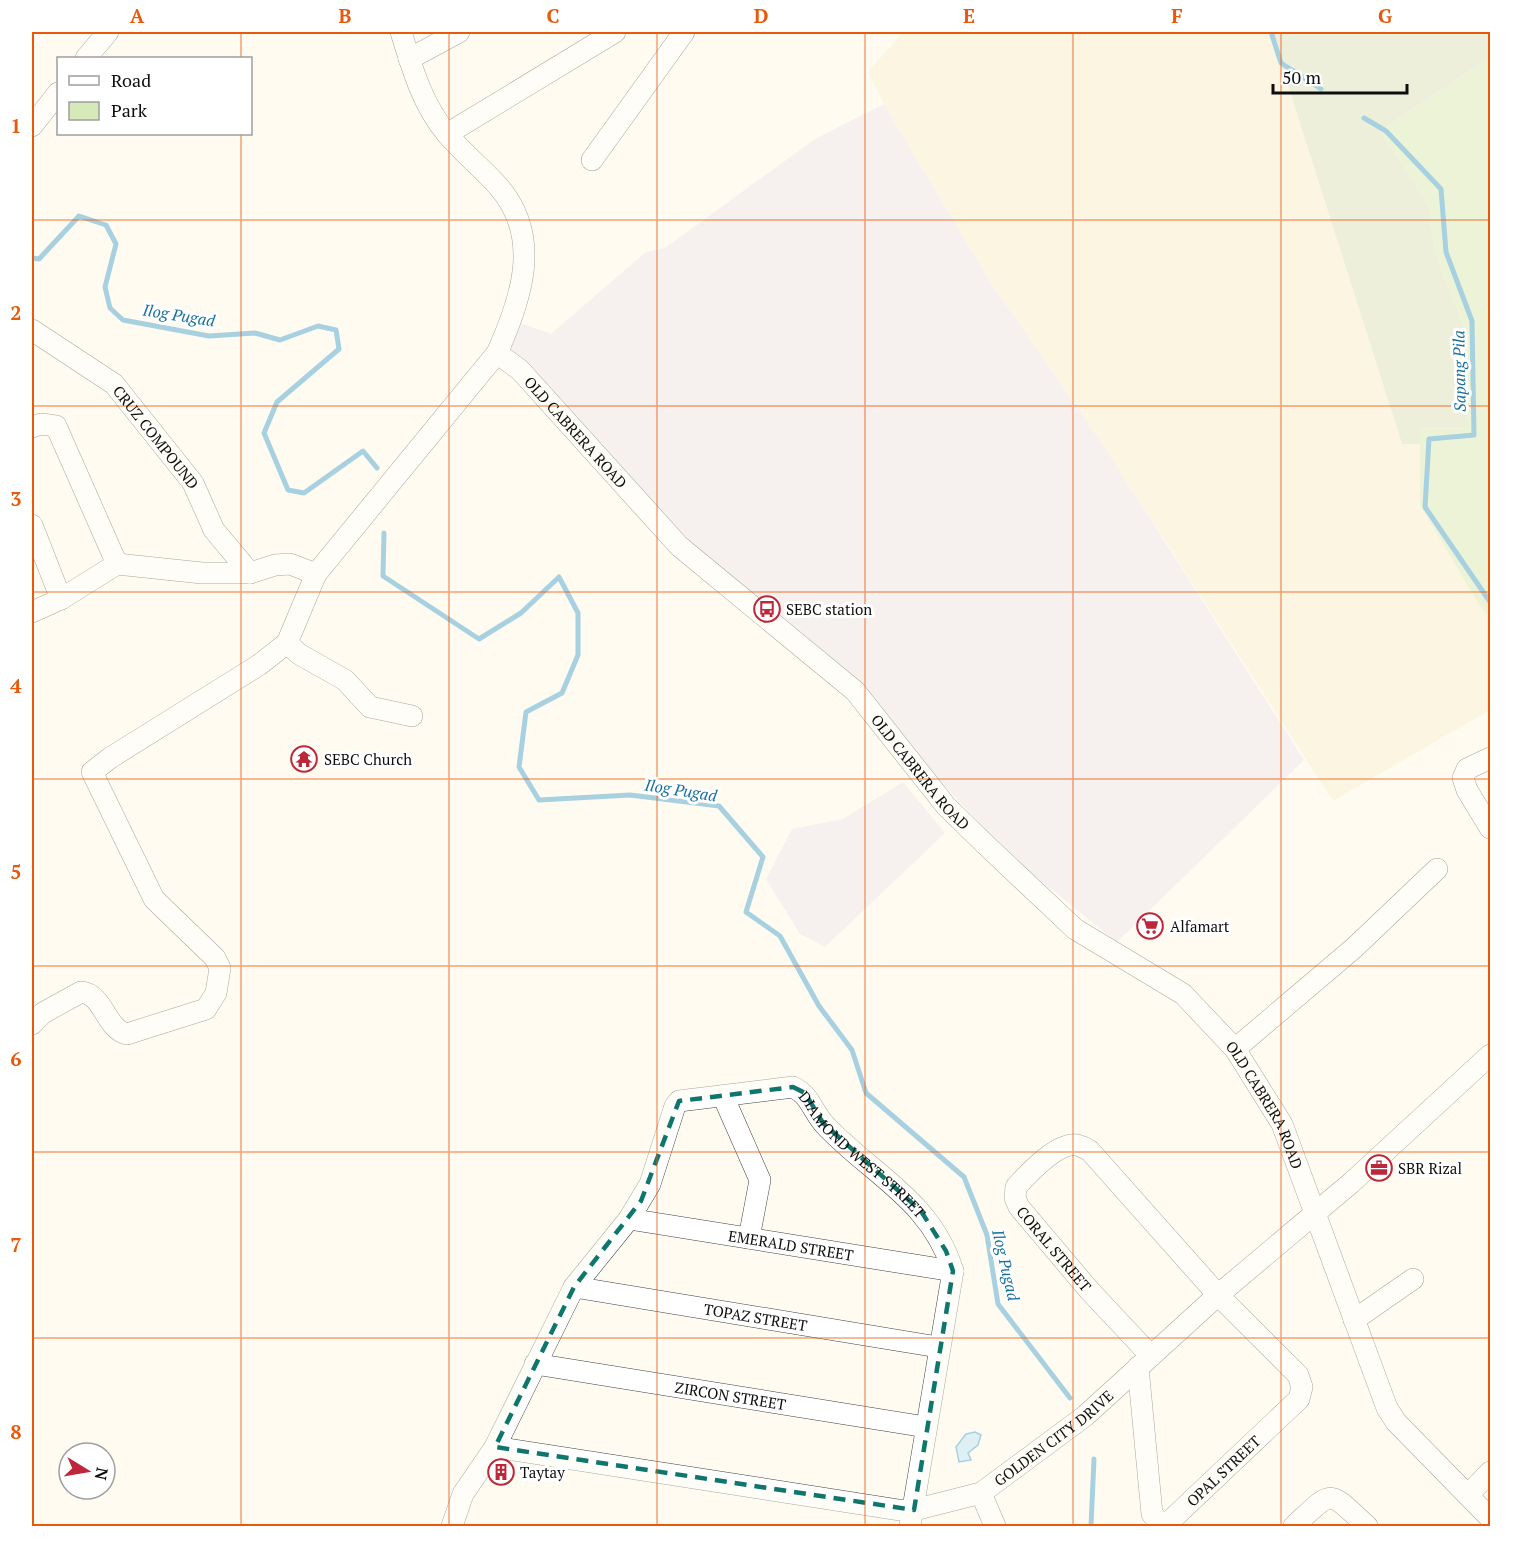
<svg xmlns="http://www.w3.org/2000/svg" width="1522" height="1558" viewBox="0 0 1522 1558" font-family="'PT Serif',serif">
	<style>
		.industrial { fill: #ebe3ed }
		.farmland { fill: #f5eed0 }
		.green { fill: #d6e9b9 }
		.cemetery { fill: #d9e1c1 }
		.water { fill: #b5e2f6; stroke: #3d9ecc; stroke-width: 1.5 }
		.lines { fill: none; stroke-linecap: round; stroke-linejoin: round }
		.stream { stroke: #3d9ecc; stroke-width: 5 }
		.minor-casing { stroke: #414141; stroke-width: 22 }
		.minor { stroke: #fff; stroke-width: 21 }
		.marked { fill: none; stroke: #0f766e; stroke-width: 4.5; stroke-dasharray: 12 8; stroke-linejoin: round }
		.grid { fill: none; stroke: #e8590c; stroke-width: 1.5; stroke-opacity: 0.55 }
		.labels { text-anchor: middle; dominant-baseline: central; stroke-width: 6; stroke-linejoin: round; paint-order: stroke }
		.street-label { font-size: 15px; fill: #0e0e0e; stroke: #fff }
		.poi-label { font-size: 15px; fill: #0e0e0e; stroke: #fff; text-anchor: start }
		.water-label { font-size: 16px; font-style: italic; fill: #186f9f; stroke: #fff }
		.neatline { fill: none; stroke: #e8590c; stroke-width: 2 }
		.grid-label { font-size: 20px; text-anchor: middle; font-weight: bold; fill: #e8590c }
	</style>
	<rect width="100%" height="100%" fill="#fffbf0"/>
	<g class="industrial">
		<polygon points="884,104 989,280 1105,448 1304,760 1117,942 1017,862 920,760 695,550 508,348 520,323 551,334 646,252 665,248 815,139"/>
		<polygon points="903,782 945,833 825,947 800,934 766,879 792,829 843,819"/>
	</g>
	<polygon class="farmland" points="903,32 1271,32 1402,444 1420,444 1420,505 1481,608 1490,618 1490,710 1333,801 1105,448 989,280 884,104 868,72"/>
	<polygon class="green" points="1490,58 1490,618 1481,608 1420,505 1420,428 1468,427 1467,334 1435,253 1429,206 1380,131"/>
	<polygon class="cemetery" points="1271,32 1490,32 1490,58 1380,131 1429,206 1435,253 1467,334 1468,427 1420,428 1420,444 1402,444"/>
	<polygon class="water" points="975,1432 981,1435 978,1445 968,1453 971,1460 959,1462 956,1447 966,1434"/>
	<g class="lines">
		<g class="stream">
			<polyline points="1271,32 1281,63 1321,89"/>
			<polyline points="1364,118 1386,131 1441,189 1446,252 1472,321 1474,435 1429,439 1425,507 1490,602"/>
			<polyline points="32,258 39,259 79,216 106,225 116,244 105,287 110,308 123,320 209,336 255,333 280,340 318,326 336,330 339,349 277,402 264,433 288,490 304,493 363,451 377,468"/>
			<polyline points="384,533 383,576 479,639 521,613 559,577 578,613 578,655 562,693 526,712 519,767 539,800 630,795 719,806 763,857 746,912 780,936 819,1006 852,1050 866,1093 964,1177 987,1235 998,1304 1070,1398"/>
			<polyline points="1091,1526 1094,1459"/>
		</g>
		<g class="minor-casing">
			<g id="minor">
				<polyline points="86,58 108,32"/>
				<polyline points="409,59 459,32"/>
				<polyline points="32,126 58,93"/>
				<polyline points="447,134 615,32"/>
				<polyline points="592,160 684,32"/>
				<path id="s1" d="M32,330L114,384L193,483L214,530L250,573"/>
				<path id="s2" d="M497,353L520,370L679,546L855,691L946,806L988,847L1075,929L1183,994L1235,1049L1282,1124L1387,1408L1396,1422L1490,1518"/>
				<polyline points="32,427 41,424 56,426 117,564"/>
				<polyline points="32,525 61,599"/>
				<polyline points="32,612 61,599 117,564 202,573 250,573 275,565 290,564 316,574"/>
				<polyline points="287,643 299,654 345,680 370,707 412,716"/>
				<polyline points="1490,758 1467,769 1463,778 1467,790 1490,828"/>
				<path d="M32,1024L43,1013L81,992C104,994 106,1030 127,1034L206,1009L216,993L220,968L215,958L154,899L92,772L110,758L259,665L287,643L316,574L497,353C521,300 543,237 498,186C482,168 463,153 447,134C422,104 412,68 401,32"/>
				<polyline points="1235,1049 1354,948 1437,869"/>
				<polyline points="723,1096 760,1180 749,1238"/>
				<path id="s3" d="M629,1219L953,1271"/>
				<path id="s4" d="M574,1287L938,1347"/>
				<polyline points="1354,1320 1413,1279"/>
				<path id="s5" d="M535,1364L926,1427"/>
				<path id="s6" d="M1138,1367L1152,1514L1159,1522H1169L1299,1399L1302,1387L1298,1375L1218,1295L1090,1151C1087,1149 1081,1146 1077,1145C1057,1142 1028,1174 1016,1187L1015,1198L1019,1207L1089,1290L1151,1356"/>
				<path id="s7" d="M495,1447L899,1510H914L981,1493L1085,1416L1218,1295L1351,1183L1490,1055"/>
				<polyline points="981,1493 995,1526"/>
				<polyline points="1469,1494 1490,1472"/>
				<path id="s8" d="M452,1526L463,1494L495,1447L574,1287L629,1219L650,1184L675,1106L679,1101L793,1087C811,1096 812,1111 825,1125C872,1175 931,1200 953,1271L910,1526"/>
				<path d="M1294,1526C1335,1488 1327,1490 1367,1526"/>
			</g>
		</g>
		<use href="#minor" class="minor"/>
	</g>
	<path d="M0 0H1522V1558H0ZM793,1087L805,1093L823,1123L921,1211L946,1251L953,1271L914,1510L495,1447L574,1287L641,1201L679,1101Z" fill="#fffbf0" fill-opacity=".55" fill-rule="evenodd"/>
	<path class="marked" d="M793,1087L805,1093L823,1123L921,1211L946,1251L953,1271L914,1510L495,1447L574,1287L641,1201L679,1101Z"/>
	<path class="grid" d="M241,32V58M449,32V1526M657,32V1526M865,32V1526M1073,32V1526M1281,32V1526M241,134V1526M32,220H1490M32,406H1490M32,592H1490M32,779H1490M32,966H1490M32,1152H1490M32,1338H1490"/>
	<defs>
		<g id="bus-ring" transform="scale(1.35)"><circle r="9.5" fill="#fff" stroke="#bd273a" stroke-width="1.5"/><path d="M-5-6H5V4H4V6H2V4H-2V6H-4V4H-5ZM-3.5-4V0h7V-4ZM-3.5 1.2v1.5H-2V1.2ZM2 1.2v1.5H3.5V1.2Z" fill="#bd273a"/></g>
		<g id="temple-ring" transform="scale(1.35)"><circle r="9.5" fill="#fff" stroke="#bd273a" stroke-width="1.5"/><path d="M0-6L5-2H3V0L6.5 2.5H4V6H1.5V3h-3V6H-4V2.5H-6.5L-3 0V-2H-5Z" fill="#bd273a"/></g>
		<g id="supermarket-ring" transform="scale(1.35)"><circle r="9.5" fill="#fff" stroke="#bd273a" stroke-width="1.5"/><path d="M-6-5.5h2.5l.6 2H6L4.5 2H-2.5L-4.4-4H-6ZM-1.5 3.2a1.3 1.3 0 1 0 .1 0ZM3 3.2a1.3 1.3 0 1 0 .1 0Z" fill="#bd273a"/></g>
		<g id="office-ring" transform="scale(1.35)"><circle r="9.5" fill="#fff" stroke="#bd273a" stroke-width="1.5"/><path d="M-6-3h4V-5.5h4V-3h4V5H-6ZM-1-4.5V-3h2v-1.5ZM-6 0V1H6V0Z" fill="#bd273a"/></g>
		<g id="building-ring" transform="scale(1.35)"><circle r="9.5" fill="#fff" stroke="#bd273a" stroke-width="1.5"/><path d="M-4-6H4V6H1V3H-1V6H-4ZM-2.5-4.3h1.7v1.8h-1.7ZM.8-4.3h1.7v1.8H.8ZM-2.5-1h1.7V.8h-1.7ZM.8-1h1.7V.8H.8Z" fill="#bd273a"/></g>
	</defs>
	<g fill-rule="evenodd">
		<use href="#bus-ring" x="767" y="609"/>
		<use href="#temple-ring" x="304" y="759"/>
		<use href="#supermarket-ring" x="1150" y="926"/>
		<use href="#office-ring" x="1379" y="1168"/>
		<use href="#building-ring" x="501" y="1472"/>
	</g>
	<g class="labels">
		<g class="street-label">
			<text stroke="none"><textPath href="#s2" startOffset="112">OLD CABRERA ROAD</textPath></text>
			<text stroke="none"><textPath href="#s1" startOffset="166">CRUZ COMPOUND</textPath></text>
			<text stroke="none"><textPath href="#s2" startOffset="598">OLD CABRERA ROAD</textPath></text>
			<text stroke="none"><textPath href="#s2" startOffset="1084">OLD CABRERA ROAD</textPath></text>
			<text stroke="none"><textPath href="#s8" startOffset="698">DIAMOND WEST STREET</textPath></text>
			<text stroke="none"><textPath href="#s3" startOffset="164">EMERALD STREET</textPath></text>
			<text stroke="none"><textPath href="#s6" startOffset="844">CORAL STREET</textPath></text>
			<text stroke="none"><textPath href="#s4" startOffset="184">TOPAZ STREET</textPath></text>
			<text stroke="none"><textPath href="#s5" startOffset="198">ZIRCON STREET</textPath></text>
			<text stroke="none"><textPath href="#s7" startOffset="584">GOLDEN CITY DRIVE</textPath></text>
			<text stroke="none"><textPath href="#s6" startOffset="243">OPAL STREET</textPath></text>
		</g>
		<g class="poi-label">
			<text x="786" y="609">SEBC station</text>
			<text x="324" y="759">SEBC Church</text>
			<text x="1170" y="926">Alfamart</text>
			<text x="1398" y="1168">SBR Rizal</text>
			<text x="520" y="1472">Taytay</text>
		</g>
		<g class="water-label">
			<text transform="translate(179 315) rotate(9)">Ilog Pugad</text>
			<text transform="translate(1459 371) rotate(-91)">Sapang Pila</text>
			<text transform="translate(681 790) rotate(9)">Ilog Pugad</text>
			<text transform="translate(1006 1265) rotate(77)">Ilog Pugad</text>
		</g>
	</g>
	<rect width="1522" height="1558" fill="none" stroke="#ffffff" stroke-width="66"/>
	<rect x="57" y="57" width="195" height="78" fill="#ffffff" stroke="#9f9f9f" stroke-width="1.5"/>
	<rect x="69" y="76" width="30" height="9" fill="#ffffff" stroke="#9f9f9f" stroke-width="1.5"/>
	<text x="111" y="87" font-size="18" fill="#0e0e0e">Road</text>
	<rect x="69" y="102" width="30" height="18" fill="#d6e9b9" stroke="#9f9f9f" stroke-width="1.5"/>
	<text x="111" y="117" font-size="18" fill="#0e0e0e">Park</text>
	<g transform="translate(87 1471) rotate(101)"><circle r="28" fill="#ffffff" stroke="#9f9f9f" stroke-width="1.5"/>
	<path d="M0-4.5L10 22L0 15L-10 22Z" fill="#bd273a"/>
	<text y="-9" font-size="16" font-weight="bold" text-anchor="middle" fill="#0e0e0e">N</text>
	</g>
	<path d="M1273 84v9h134v-9" fill="none" stroke="#0e0e0e" stroke-width="3"/>
	<text x="1282" y="84" font-size="18" fill="#0e0e0e" stroke="#ffffff" stroke-width="4.5" paint-order="stroke">50 m</text>
	<rect x="33" y="33" width="1456" height="1492" class="neatline"/>
	<g class="grid-label">
		<text x="137" y="23">A</text>
		<text x="345" y="23">B</text>
		<text x="553" y="23">C</text>
		<text x="761" y="23">D</text>
		<text x="969" y="23">E</text>
		<text x="1177" y="23">F</text>
		<text x="1385" y="23">G</text>
		<text x="16" y="133">1</text>
		<text x="16" y="320">2</text>
		<text x="16" y="506">3</text>
		<text x="16" y="693">4</text>
		<text x="16" y="879">5</text>
		<text x="16" y="1066">6</text>
		<text x="16" y="1252">7</text>
		<text x="16" y="1439">8</text>
	</g>
</svg>
